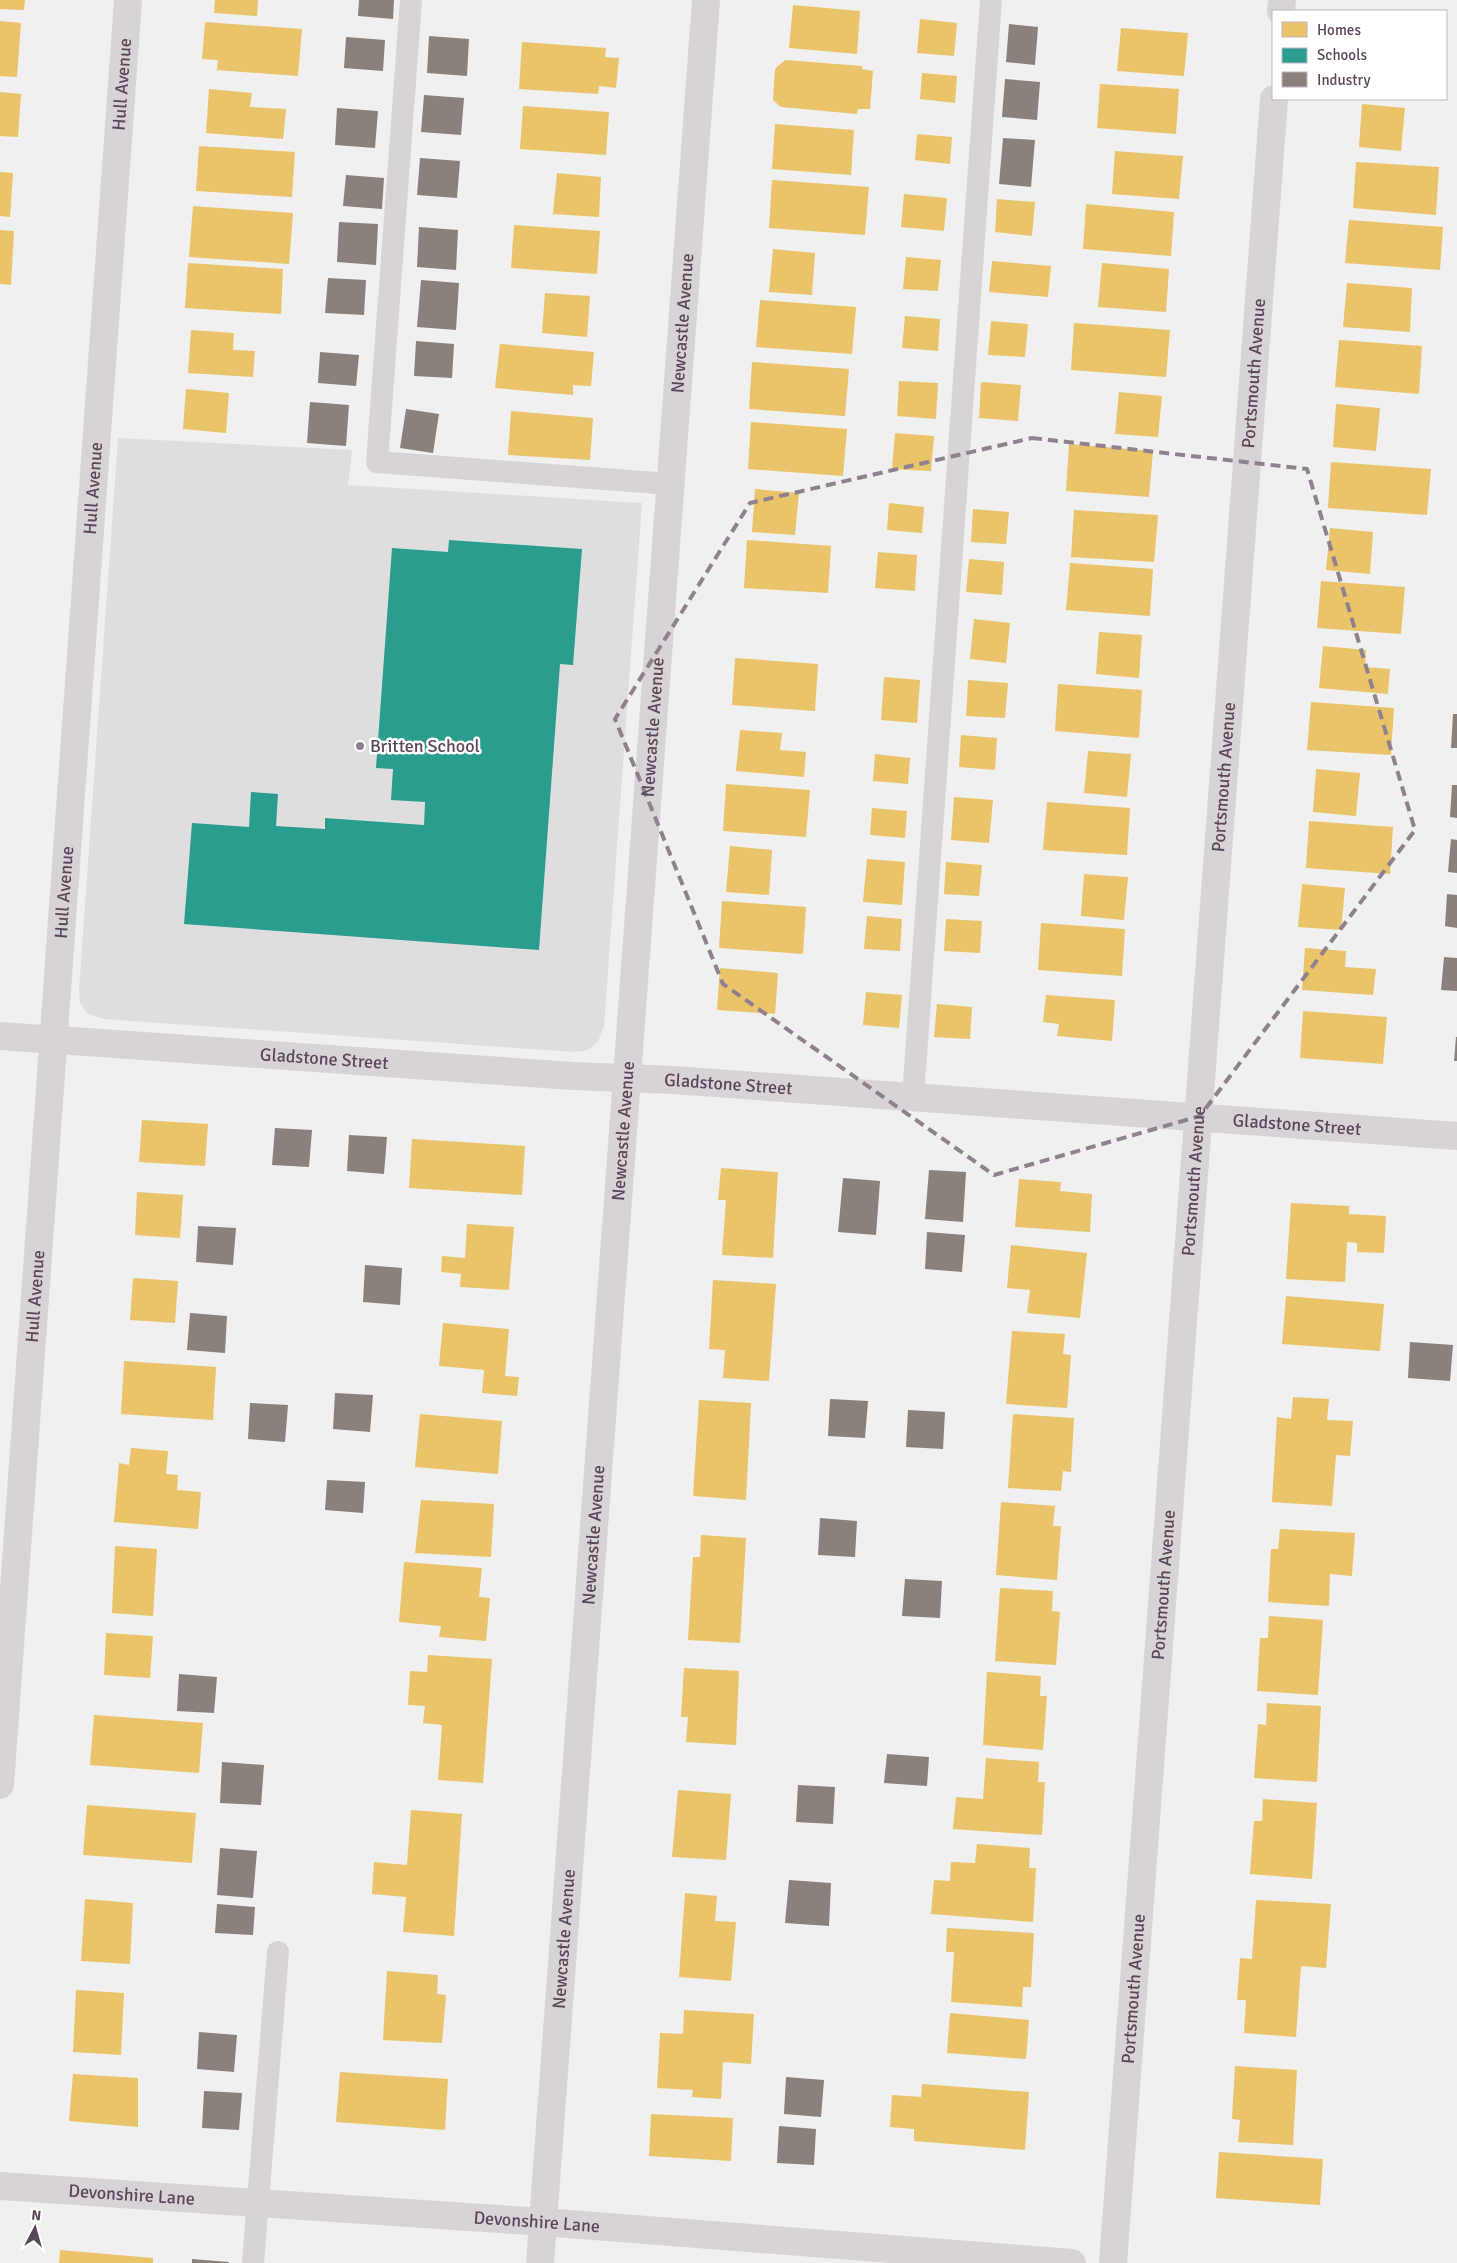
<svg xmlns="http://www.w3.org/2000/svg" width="1457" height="2263" viewBox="0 0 1457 2263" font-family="Signika,sans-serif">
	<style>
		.education { fill: #dfdede }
		.homes { fill: #e9c46a }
		.schools { fill: #2a9d8f }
		.industry { fill: #8a817c }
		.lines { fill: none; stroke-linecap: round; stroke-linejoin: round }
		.service { stroke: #d7d3d7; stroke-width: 22 }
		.minor { stroke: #d7d3d7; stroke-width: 28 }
		.marked { fill: none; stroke: #8f828e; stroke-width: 4; stroke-dasharray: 10 6; stroke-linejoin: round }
		.poi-dot { fill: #8f828e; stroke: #fff; stroke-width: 2 }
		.labels { text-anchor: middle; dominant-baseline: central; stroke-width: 5; stroke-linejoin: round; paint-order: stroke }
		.street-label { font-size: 18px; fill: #5c465a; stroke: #fff }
		.poi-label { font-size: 18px; fill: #5c465a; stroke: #fff; text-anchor: start }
	</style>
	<rect width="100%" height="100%" fill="#eff0ef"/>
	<polygon class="education" points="118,438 352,450 348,485 642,503 604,1026 598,1042 588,1050 574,1052 103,1019 87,1013 80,1002 79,990"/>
	<g class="homes">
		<polygon points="0,0 25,0 24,10 0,9"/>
		<polygon points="215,0 258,0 257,16 214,13"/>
		<polygon points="793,5 860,11 857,54 789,48"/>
		<polygon points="920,19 957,23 954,56 917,53"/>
		<polygon points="0,21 21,23 17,77 0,76"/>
		<polygon points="205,22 302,29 298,76 217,70 218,60 202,59"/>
		<polygon points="1121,28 1188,33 1184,76 1117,71"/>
		<polygon points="522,42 606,48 605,57 619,58 616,88 599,86 598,94 519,89"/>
		<polygon points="785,60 862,66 862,69 873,71 870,109 858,109 857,114 781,107 773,100 775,69"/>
		<polygon points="922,73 957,76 955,103 920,99"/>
		<polygon points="1100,84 1179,89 1176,134 1097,128"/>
		<polygon points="209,89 252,93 250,107 286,109 283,139 206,133"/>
		<polygon points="0,92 21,94 18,137 0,136"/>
		<polygon points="1362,104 1405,108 1401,151 1359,147"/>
		<polygon points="523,106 609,112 606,155 520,149"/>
		<polygon points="775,124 854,130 851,175 772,169"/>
		<polygon points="917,134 952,137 950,164 915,160"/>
		<polygon points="199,146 295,152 292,197 196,191"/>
		<polygon points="1115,151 1183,156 1179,199 1112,194"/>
		<polygon points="1356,162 1439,167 1436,215 1353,208"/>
		<polygon points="0,172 13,173 10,217 0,216"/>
		<polygon points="557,173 601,177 599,217 553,214"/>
		<polygon points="772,180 869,187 865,235 769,228"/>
		<polygon points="904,194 947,198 944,231 901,227"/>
		<polygon points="997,199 1035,202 1032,236 995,232"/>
		<polygon points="1086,204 1174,212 1171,256 1083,249"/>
		<polygon points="193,206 293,213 289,264 189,257"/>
		<polygon points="1349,220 1443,227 1440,270 1345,263"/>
		<polygon points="514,225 600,231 597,274 511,268"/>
		<polygon points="0,230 14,231 11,285 0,284"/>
		<polygon points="773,249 815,253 812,295 769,292"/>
		<polygon points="906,257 941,260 938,291 903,289"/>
		<polygon points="992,261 1051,266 1048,297 989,292"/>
		<polygon points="188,263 283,269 281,314 185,308"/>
		<polygon points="1102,263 1169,269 1166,312 1098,307"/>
		<polygon points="1347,283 1412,288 1410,332 1343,327"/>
		<polygon points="545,293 590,296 587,337 542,333"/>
		<polygon points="760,300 856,307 852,354 756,347"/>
		<polygon points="905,316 940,319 938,351 902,348"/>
		<polygon points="991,321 1028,324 1025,357 988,355"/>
		<polygon points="1074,323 1170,330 1166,377 1071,370"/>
		<polygon points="191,330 234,333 233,350 255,351 253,377 188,373"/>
		<polygon points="1339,340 1422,346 1419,394 1335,387"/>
		<polygon points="500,344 594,352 591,386 573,385 573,395 495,388"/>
		<polygon points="752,362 849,369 845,416 749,409"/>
		<polygon points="899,381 938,383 936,419 897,416"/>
		<polygon points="981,382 1021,385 1018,421 979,418"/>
		<polygon points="186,389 229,393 226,433 183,429"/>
		<polygon points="1119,392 1162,396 1158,437 1115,434"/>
		<polygon points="1336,404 1380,408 1376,451 1333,447"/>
		<polygon points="511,411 593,418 590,460 508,455"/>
		<polygon points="751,422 847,429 843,476 748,469"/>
		<polygon points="895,433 934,436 931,471 892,469"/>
		<polygon points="1069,444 1153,451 1149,497 1066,491"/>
		<polygon points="1331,462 1431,469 1427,515 1328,508"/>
		<polygon points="755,489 799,493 795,535 752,532"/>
		<polygon points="889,503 924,507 922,533 887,530"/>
		<polygon points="973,509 1009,512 1006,544 971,542"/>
		<polygon points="1074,510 1158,515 1154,562 1071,557"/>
		<polygon points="1330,528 1373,532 1370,574 1326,570"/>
		<polygon points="747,540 831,546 828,593 744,588"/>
		<polygon points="878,552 917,555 915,591 875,588"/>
		<polygon points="969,559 1004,562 1002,595 966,592"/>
		<polygon points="1070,563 1153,569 1150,616 1066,610"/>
		<polygon points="1321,581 1405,587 1401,634 1317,628"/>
		<polygon points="974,619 1010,623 1006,663 970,659"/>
		<polygon points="1099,632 1142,635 1139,678 1096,674"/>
		<polygon points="1323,646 1366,650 1365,667 1390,669 1388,694 1319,688"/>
		<polygon points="735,658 818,664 815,711 732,705"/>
		<polygon points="884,677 920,680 917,723 881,720"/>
		<polygon points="968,680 1008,683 1005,718 966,716"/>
		<polygon points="1058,684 1142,690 1139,738 1055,731"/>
		<polygon points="1311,702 1394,708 1391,755 1307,750"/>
		<polygon points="740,730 782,733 780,750 806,752 804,777 736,771"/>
		<polygon points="961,735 997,738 995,770 959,767"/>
		<polygon points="1088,751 1131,754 1127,797 1084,793"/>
		<polygon points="875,754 910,758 908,784 873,781"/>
		<polygon points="1316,769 1360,773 1356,816 1313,812"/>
		<polygon points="726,784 810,790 806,837 723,831"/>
		<polygon points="954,797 993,800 989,843 951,840"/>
		<polygon points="1047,802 1130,808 1127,855 1043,850"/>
		<polygon points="872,808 907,811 905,838 870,835"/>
		<polygon points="1309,821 1393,827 1390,874 1306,868"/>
		<polygon points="730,846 772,850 769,895 726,892"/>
		<polygon points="867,859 905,862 902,905 863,902"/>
		<polygon points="946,862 982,865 979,896 944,894"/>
		<polygon points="1084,874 1128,877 1124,920 1081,916"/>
		<polygon points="1302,884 1345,888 1341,930 1298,927"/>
		<polygon points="722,901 806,907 803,954 719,948"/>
		<polygon points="867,916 902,919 900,951 864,949"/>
		<polygon points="946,919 982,921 980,953 944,951"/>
		<polygon points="1041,923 1125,929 1122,976 1038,970"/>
		<polygon points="1305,948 1346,951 1345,967 1376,969 1373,995 1302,990"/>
		<polygon points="720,968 778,973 775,1014 717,1010"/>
		<polygon points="866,992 902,995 899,1028 863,1025"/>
		<polygon points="1046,995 1115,1000 1112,1041 1057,1036 1059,1024 1043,1022"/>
		<polygon points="937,1004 972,1007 970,1039 934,1037"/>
		<polygon points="1303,1011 1387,1017 1383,1064 1300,1058"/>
		<polygon points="142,1120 208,1124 205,1166 139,1162"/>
		<polygon points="412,1139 525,1146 522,1195 409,1188"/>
		<polygon points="721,1168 778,1172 773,1258 722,1255 726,1200 718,1200"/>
		<polygon points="1019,1179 1061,1182 1060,1191 1092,1194 1090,1232 1015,1227"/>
		<polygon points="137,1192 183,1195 180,1238 135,1235"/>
		<polygon points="1291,1203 1349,1206 1349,1214 1386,1216 1384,1253 1357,1252 1357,1243 1347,1242 1345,1282 1286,1279"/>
		<polygon points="467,1224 514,1227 509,1290 460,1287 461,1274 441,1272 442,1256 465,1258"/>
		<polygon points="1011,1245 1087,1253 1080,1318 1027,1313 1030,1290 1007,1288"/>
		<polygon points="133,1278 178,1281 175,1323 130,1320"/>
		<polygon points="713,1280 776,1284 769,1381 723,1378 725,1350 709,1349"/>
		<polygon points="1286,1296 1384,1304 1380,1351 1282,1344"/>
		<polygon points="443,1323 509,1329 505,1376 519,1377 517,1396 482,1393 484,1370 439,1366"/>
		<polygon points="1012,1331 1065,1334 1063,1354 1071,1355 1067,1408 1006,1404"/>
		<polygon points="124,1361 216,1367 213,1420 121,1414"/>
		<polygon points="1293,1397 1329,1399 1327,1420 1353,1421 1350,1456 1336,1455 1332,1506 1272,1502 1277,1417 1291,1419"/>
		<polygon points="699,1400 751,1403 746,1500 693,1496"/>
		<polygon points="420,1414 502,1421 498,1474 415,1467"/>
		<polygon points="1013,1414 1074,1418 1071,1472 1063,1471 1061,1491 1008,1488"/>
		<polygon points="131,1448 168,1451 166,1474 178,1475 177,1490 201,1492 198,1529 114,1522 119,1463 129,1465"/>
		<polygon points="421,1500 494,1504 491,1557 415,1553"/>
		<polygon points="1001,1502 1055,1506 1053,1526 1061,1526 1057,1580 996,1575"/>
		<polygon points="1280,1529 1355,1533 1352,1576 1330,1574 1329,1606 1268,1602 1271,1549 1278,1549"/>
		<polygon points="701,1535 746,1538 740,1643 688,1640 693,1557 700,1557"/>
		<polygon points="115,1546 157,1549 153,1616 112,1613"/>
		<polygon points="404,1562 482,1568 479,1597 490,1598 486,1641 439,1637 441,1626 399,1622"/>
		<polygon points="1000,1588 1053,1591 1052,1611 1060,1612 1056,1665 995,1661"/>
		<polygon points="1269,1616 1323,1620 1318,1695 1257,1691 1260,1638 1268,1638"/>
		<polygon points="106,1633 153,1636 150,1678 104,1675"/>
		<polygon points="428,1655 492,1659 483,1783 438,1780 442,1725 423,1723 425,1706 408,1705 410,1671 427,1672"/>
		<polygon points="684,1668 739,1671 736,1745 686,1742 688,1717 681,1717"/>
		<polygon points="987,1672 1041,1676 1040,1696 1047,1696 1043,1750 983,1745"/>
		<polygon points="1267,1703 1321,1706 1317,1782 1254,1778 1258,1724 1266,1725"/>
		<polygon points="94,1715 203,1723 199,1773 90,1765"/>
		<polygon points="986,1758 1039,1762 1038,1782 1045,1782 1042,1835 953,1829 956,1797 983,1799"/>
		<polygon points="678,1790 731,1794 726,1860 672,1857"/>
		<polygon points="1263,1799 1317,1803 1312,1879 1250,1874 1254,1821 1262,1821"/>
		<polygon points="87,1805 196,1813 192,1863 83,1855"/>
		<polygon points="411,1810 462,1814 454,1936 403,1932 406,1897 372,1894 374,1862 407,1865"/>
		<polygon points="977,1844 1030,1848 1029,1868 1036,1868 1033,1922 931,1914 934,1880 950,1881 951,1862 975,1863"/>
		<polygon points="685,1893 717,1896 715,1921 736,1922 731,1981 679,1977"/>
		<polygon points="85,1899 133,1903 130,1964 81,1961"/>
		<polygon points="1256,1900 1331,1904 1326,1968 1301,1966 1296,2037 1244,2033 1246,2000 1237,2000 1240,1958 1252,1959"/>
		<polygon points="947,1928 1034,1933 1031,1987 1023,1987 1022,2007 951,2002 954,1952 946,1952"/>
		<polygon points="387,1971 438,1975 437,1994 446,1995 442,2043 383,2040"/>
		<polygon points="76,1990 124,1993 121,2055 73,2052"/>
		<polygon points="684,2010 754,2014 751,2064 723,2062 721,2099 692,2097 693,2090 657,2088 660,2033 683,2034"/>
		<polygon points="950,2013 1029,2020 1026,2059 947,2053"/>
		<polygon points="1235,2066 1297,2070 1293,2145 1238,2142 1240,2120 1232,2119"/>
		<polygon points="340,2072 448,2079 445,2130 336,2122"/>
		<polygon points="73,2074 138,2078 138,2127 69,2121"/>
		<polygon points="922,2084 1029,2092 1025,2150 914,2141 914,2129 890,2127 892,2095 921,2097"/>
		<polygon points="651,2114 733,2118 731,2161 649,2156"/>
		<polygon points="1219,2152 1323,2159 1320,2205 1216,2198"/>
		<polygon points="60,2250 153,2258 153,2263 59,2263"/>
	</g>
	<polygon class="schools" points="449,540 582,549 573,665 560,664 539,950 184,924 192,823 249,827 251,792 278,794 276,826 325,829 325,818 424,825 425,802 391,800 393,769 376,768 392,548 448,552"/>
	<g class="industry">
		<polygon points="359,0 394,0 393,19 358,16"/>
		<polygon points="1009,24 1038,27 1035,65 1006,62"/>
		<polygon points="429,36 469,39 467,76 427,73"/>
		<polygon points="346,37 385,40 383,71 344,68"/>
		<polygon points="1005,79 1040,82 1037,120 1002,117"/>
		<polygon points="424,95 464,98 461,135 421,132"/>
		<polygon points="337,108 378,111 375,148 335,145"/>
		<polygon points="1003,138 1035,140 1031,187 999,184"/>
		<polygon points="420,158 460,161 457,198 417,195"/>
		<polygon points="346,175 384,178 382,209 343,206"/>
		<polygon points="339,222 378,224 376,265 337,262"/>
		<polygon points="419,227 458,230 456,270 417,267"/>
		<polygon points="328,278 366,280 364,315 325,313"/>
		<polygon points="421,280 459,283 456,330 417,327"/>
		<polygon points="416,341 454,344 452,378 414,376"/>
		<polygon points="320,352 359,355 356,386 318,383"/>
		<polygon points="310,402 349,405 346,446 307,443"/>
		<polygon points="406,409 439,414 433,453 400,448"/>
		<polygon points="1453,714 1457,714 1457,748 1451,748"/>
		<polygon points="1452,785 1457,785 1457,818 1450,817"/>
		<polygon points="1451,839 1457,840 1457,873 1448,872"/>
		<polygon points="1447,894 1457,895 1457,928 1445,926"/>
		<polygon points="1444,957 1457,958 1457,991 1441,990"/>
		<polygon points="1456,1037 1457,1037 1457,1061 1454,1061"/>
		<polygon points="275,1128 312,1130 309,1167 272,1165"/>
		<polygon points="349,1135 387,1137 384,1174 347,1171"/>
		<polygon points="929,1170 966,1172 963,1222 925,1219"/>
		<polygon points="843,1178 880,1181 876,1235 838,1232"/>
		<polygon points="198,1226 236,1228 233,1265 196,1262"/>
		<polygon points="927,1232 965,1235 962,1272 925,1269"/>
		<polygon points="365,1265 402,1268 400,1305 363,1302"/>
		<polygon points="190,1313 227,1316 225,1353 187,1350"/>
		<polygon points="1410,1342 1453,1345 1450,1381 1408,1378"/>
		<polygon points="335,1393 373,1395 370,1432 333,1429"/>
		<polygon points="830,1399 868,1401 865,1438 828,1436"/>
		<polygon points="250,1403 288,1405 285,1442 248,1439"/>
		<polygon points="908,1410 945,1412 943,1449 906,1447"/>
		<polygon points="327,1480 365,1482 363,1513 325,1510"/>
		<polygon points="820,1518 857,1521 855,1557 818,1555"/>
		<polygon points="905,1579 942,1581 940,1618 902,1616"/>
		<polygon points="179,1674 217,1677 214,1713 177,1711"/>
		<polygon points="887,1754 929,1757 927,1786 884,1783"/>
		<polygon points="222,1762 264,1765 261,1805 220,1803"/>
		<polygon points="798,1785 835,1787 833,1824 796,1822"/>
		<polygon points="220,1848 257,1851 253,1898 217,1895"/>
		<polygon points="789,1880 831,1883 829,1926 785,1923"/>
		<polygon points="217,1904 255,1907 253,1935 215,1933"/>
		<polygon points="199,2032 237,2035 234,2072 197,2069"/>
		<polygon points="786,2077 824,2080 821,2117 784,2114"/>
		<polygon points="204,2091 242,2093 239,2130 202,2128"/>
		<polygon points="779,2126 816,2129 814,2165 777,2163"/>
		<polygon points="192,2259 229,2262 229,2263 192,2263"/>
	</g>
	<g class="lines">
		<g class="service">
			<polyline points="411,0 377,462 670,484"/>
			<polyline points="913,1097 991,0"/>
			<polyline points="253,2263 278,1952"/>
		</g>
		<g class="minor">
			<polyline points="1281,11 1282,0"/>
			<path id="s1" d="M0,1036L573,1076L673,1080L1457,1136"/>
			<path id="s2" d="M0,1785L128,0"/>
			<path id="s3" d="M0,2186L543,2222L1072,2263"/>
			<path id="s4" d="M540,2263L706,0"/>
			<path id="s5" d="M1113,2263L1274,99"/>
		</g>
	</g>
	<path class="marked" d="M1032,438L1307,469L1415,830L1200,1116L994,1175L723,984L615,719L750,503Z"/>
	<circle class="poi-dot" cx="360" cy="746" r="5"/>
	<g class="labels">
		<g class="street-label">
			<text stroke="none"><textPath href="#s2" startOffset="1705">Hull Avenue</textPath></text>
			<text stroke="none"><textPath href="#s4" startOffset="1945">Newcastle Avenue</textPath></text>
			<text stroke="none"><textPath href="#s5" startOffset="1895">Portsmouth Avenue</textPath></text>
			<text stroke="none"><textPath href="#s2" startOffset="1300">Hull Avenue</textPath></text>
			<text stroke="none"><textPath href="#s4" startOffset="1540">Newcastle Avenue</textPath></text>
			<text stroke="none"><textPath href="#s5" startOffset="1490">Portsmouth Avenue</textPath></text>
			<text stroke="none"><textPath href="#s2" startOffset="895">Hull Avenue</textPath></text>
			<text stroke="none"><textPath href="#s1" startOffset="325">Gladstone Street</textPath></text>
			<text stroke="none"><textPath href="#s1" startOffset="730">Gladstone Street</textPath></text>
			<text stroke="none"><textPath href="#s1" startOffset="1300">Gladstone Street</textPath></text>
			<text stroke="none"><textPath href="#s4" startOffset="1135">Newcastle Avenue</textPath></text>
			<text stroke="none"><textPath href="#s5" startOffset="1085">Portsmouth Avenue</textPath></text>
			<text stroke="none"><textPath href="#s2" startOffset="490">Hull Avenue</textPath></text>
			<text stroke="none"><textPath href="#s4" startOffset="730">Newcastle Avenue</textPath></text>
			<text stroke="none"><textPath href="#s5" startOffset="680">Portsmouth Avenue</textPath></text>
			<text stroke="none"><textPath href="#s4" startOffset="325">Newcastle Avenue</textPath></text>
			<text stroke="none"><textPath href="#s5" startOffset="275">Portsmouth Avenue</textPath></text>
			<text stroke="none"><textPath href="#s3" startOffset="132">Devonshire Lane</textPath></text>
			<text stroke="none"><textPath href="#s3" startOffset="538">Devonshire Lane</textPath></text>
		</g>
		<g class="poi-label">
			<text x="370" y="746">Britten School</text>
		</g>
	</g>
	<rect x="1272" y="10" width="175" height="90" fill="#ffffff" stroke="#beb5bd"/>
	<rect x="1282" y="22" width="25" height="15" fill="#e9c46a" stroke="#beb5bd"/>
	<text x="1317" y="35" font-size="15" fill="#5c465a">Homes</text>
	<rect x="1282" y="48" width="25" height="15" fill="#2a9d8f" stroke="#beb5bd"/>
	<text x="1317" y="60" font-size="15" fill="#5c465a">Schools</text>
	<rect x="1282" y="72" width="25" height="15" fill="#8a817c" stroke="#beb5bd"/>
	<text x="1317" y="85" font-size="15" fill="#5c465a">Industry</text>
	<g transform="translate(35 2228) rotate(6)" stroke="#ffffff" stroke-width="4" paint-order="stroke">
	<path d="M0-4L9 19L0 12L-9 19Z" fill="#5c465a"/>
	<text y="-8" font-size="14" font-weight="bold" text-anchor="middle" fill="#5c465a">N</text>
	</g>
</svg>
